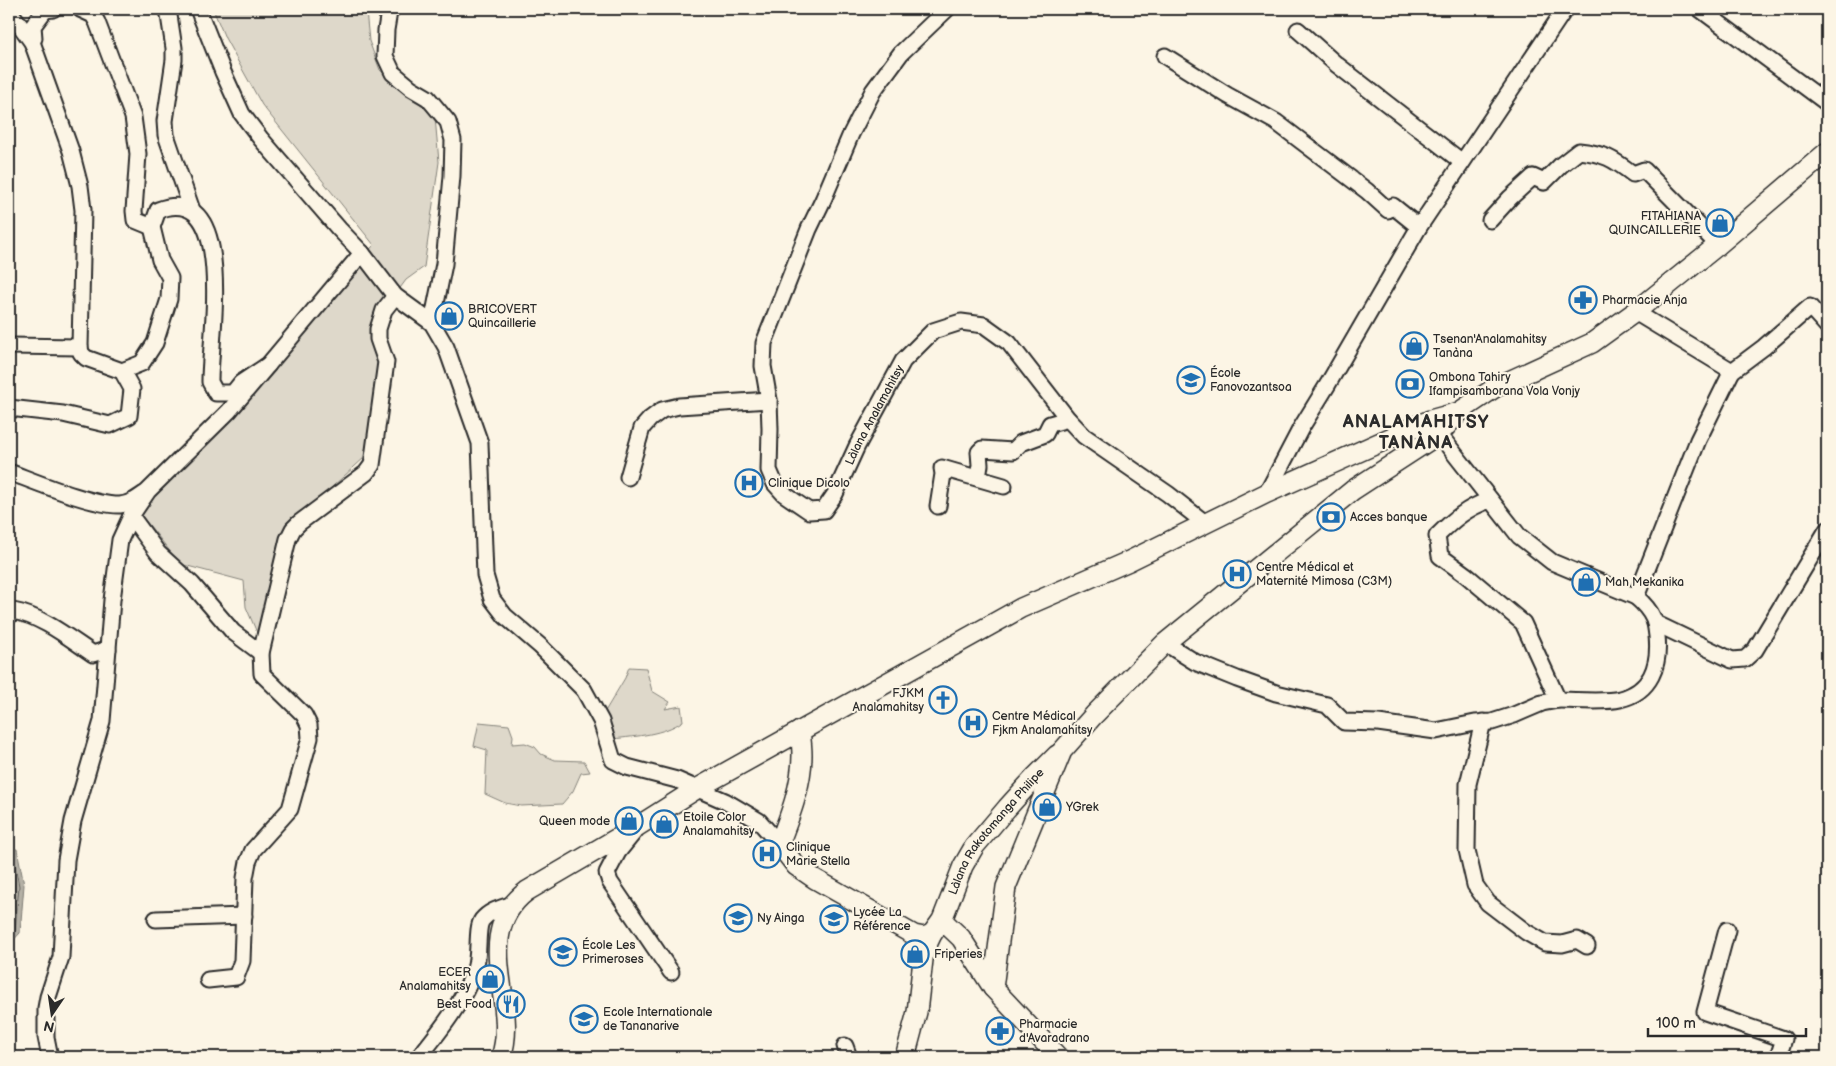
<svg xmlns="http://www.w3.org/2000/svg" width="1836" height="1066" viewBox="0 0 1836 1066" font-family="'Balsamiq Sans',sans-serif">
	<style>
		.green { fill: #ded8ca; stroke: #84827a }
		.water { fill: #b4b0a5; stroke: #7d7b74 }
		.lines { fill: none; stroke-linecap: round; stroke-linejoin: round }
		.shore { stroke: #62605c; stroke-width: 1 }
		.minor-casing { stroke: #2b2b2b; stroke-width: 19 }
		.major-casing { stroke: #2b2b2b; stroke-width: 22 }
		.minor { stroke: #fcf5e5; stroke-width: 15 }
		.major { stroke: #fcf5e5; stroke-width: 19 }
		.labels { text-anchor: middle; dominant-baseline: central; stroke-width: 4; stroke-linejoin: round; paint-order: stroke }
		.poi-label { font-size: 12px; fill: #2b2b2b; stroke: #fcf5e5; text-anchor: start }
		.street-label { font-size: 12px; fill: #2b2b2b; stroke: #fcf5e5 }
		.district-label { font-size: 18px; font-weight: bold; letter-spacing: 1px; fill: #2b2b2b; stroke: #fcf5e5 }
	</style>
	<rect width="100%" height="100%" fill="#fcf5e5"/>
	<filter id="ink" filterUnits="userSpaceOnUse"><feTurbulence type="fractalNoise" baseFrequency=".02" numOctaves="2"/><feDisplacementMap in="SourceGraphic" scale="10" xChannelSelector="R" yChannelSelector="G"/><feConvolveMatrix kernelMatrix="1 2 1 2 8 2 1 2 1" color-interpolation-filters="sRGB"/></filter>
	<g filter="url(#ink)">
		<g class="green">
			<polygon points="213,9 364,9 366,11 369,41 380,70 406,91 435,117 439,162 424,267 406,280 379,317 377,389 365,457 286,529 261,642 246,607 244,581 180,564 138,511 301,324 374,245 262,105 225,38"/>
			<path d="M629,667L646,668L652,691L670,702L665,709L681,706L683,721C663,735 637,736 613,739L604,713L625,678Z"/>
			<polygon points="479,722 509,725 513,736 512,744 525,743 535,747 541,754 555,760 584,761 590,772 581,773 573,791 562,804 521,806 505,803 485,794 487,750 474,746"/>
		</g>
		<polygon class="water" points="9,849 17,849 24,885 20,933 9,945"/>
		<g class="lines">
			<g class="shore">
				<polyline points="9,853 13,856 19,886 15,930 9,938"/>
				<polyline points="9,865 12,886 9,928"/>
			</g>
			<g class="minor-casing">
				<g id="minor">
					<polyline points="80,9 93,15 97,22 133,117 138,154 134,211 135,220 152,227"/>
					<polyline points="168,9 174,48 174,60 165,121 166,135 192,210"/>
					<polyline points="198,9 223,72 242,114 261,139 339,229 362,253 395,296 432,323 446,347 480,443 485,575 492,599 505,616 540,646 584,690 601,721 613,760 627,767 677,780 725,801 759,821 779,844"/>
					<polyline points="392,9 389,12 386,30 385,56 393,73 411,88 428,98 448,122 453,140 452,176 444,264 432,323"/>
					<path id="s1" d="M947,9L901,53L873,91L851,134L823,200L809,229L764,343L763,366L769,400L770,429L769,470L775,484L784,494L809,511L824,510L835,494L857,446L903,361L933,331L961,322L984,325L1009,343L1068,419L1084,436L1168,494L1205,523"/>
					<polyline points="1700,9 1827,103"/>
					<polyline points="9,10 32,42 71,151 80,186 83,210 80,347 81,353 86,358 122,371 132,389 129,416 110,425 63,414 9,408"/>
					<polyline points="1298,30 1336,64 1462,162"/>
					<polyline points="32,42 34,38 33,26 45,10 53,9"/>
					<polyline points="1165,56 1227,95 1276,122 1367,191 1388,210 1393,206 1419,227"/>
					<path d="M1490,220L1510,198L1533,177L1544,182L1561,165L1579,151C1605,154 1612,158 1633,174L1644,170L1718,245"/>
					<polyline points="9,346 80,347"/>
					<path d="M122,371L142,363L155,343L169,299L170,278L160,260L152,227L158,210C239,180 209,344 210,382L216,393H233L241,383L268,365L362,253"/>
					<polyline points="1732,371 1764,347 1810,307 1827,326"/>
					<polyline points="1439,434 1519,536 1552,562 1636,597 1698,440 1732,371 1635,312"/>
					<path d="M9,472C36,482 93,506 120,505C130,504 137,499 144,494"/>
					<polyline points="628,477 642,428 650,419 662,410 679,406 769,400"/>
					<polyline points="978,478 980,465 979,452 982,449 1013,451 1021,443 1045,434 1050,424 1068,419"/>
					<polyline points="1267,493 1301,428 1328,384 1419,227 1565,9"/>
					<path d="M1490,500C1468,507 1453,520 1437,536L1440,556L1466,575L1523,623L1558,700C1575,700 1604,703 1620,699C1651,692 1660,665 1657,636C1656,630 1656,623 1653,618C1649,609 1643,603 1636,597"/>
					<polyline points="938,506 943,474 942,468 1004,486"/>
					<polyline points="131,516 158,553 192,584 233,632 261,653"/>
					<path d="M9,616L13,611C42,616 69,638 93,654L108,649"/>
					<polyline points="1655,623 1732,660 1745,659 1755,650 1827,530"/>
					<polyline points="1165,643 1195,662 1237,679 1276,693 1327,705 1344,722 1378,723 1436,731 1475,723 1492,722 1514,715 1542,703 1558,700"/>
					<polyline points="1483,722 1468,784 1467,850 1475,885 1488,903 1526,932 1545,943 1562,944 1577,940 1587,946"/>
					<polyline points="635,831 618,852 607,873 610,882 671,972"/>
					<polyline points="156,919 244,916"/>
					<polyline points="1727,930 1705,1012 1784,1039 1778,1057"/>
					<polyline points="208,980 236,977 242,961 245,878 248,862 253,850 290,809 310,738 309,725 304,715 262,674 261,653 288,539 293,529 299,523 366,473 372,465 386,362 378,339 378,329 384,310 395,296"/>
					<polyline points="845,1046 849,1057"/>
					<polyline points="50,1057 46,1037 46,1008 48,997 61,957 66,860 73,821 102,721 112,600 120,540 131,516 148,491 229,411 268,365"/>
					<path d="M419,1057C440,1031 464,1001 475,969C480,955 476,928 482,920C490,910 502,908 513,904"/>
				</g>
			</g>
			<g class="major-casing">
				<g id="major">
					<path d="M800,731C801,739 802,747 802,755C802,785 790,816 779,844L796,866L815,879L914,935L924,937L932,934"/>
					<polyline points="942,920 961,938 993,988 1058,1057"/>
					<polyline points="993,988 1006,887 1062,751 1094,715 1165,643 1353,490 1439,434 1459,412 1496,387 1592,343 1635,312 1718,245 1827,152"/>
					<path d="M501,1057C520,1003 469,935 527,891L638,826L698,788L1021,608L1129,561L1267,493L1430,420L1459,412"/>
					<path id="s2" d="M905,1057L917,1012L924,951L932,934L942,920L963,866L974,847L1007,808L1036,776L1057,755"/>
				</g>
			</g>
			<use href="#minor" class="minor"/>
			<use href="#major" class="major"/>
		</g>
	</g>
	<defs>
		<g id="shop-ring" transform="scale(1.4375)"><circle r="9.5" fill="#fcf5e5" stroke="#1f6fb2" stroke-width="1.5"/><path d="M-5-2.5h2.3a2.7 3.5 0 0 1 5.4 0H5L5.5 6h-11ZM-1.5-2.5h3a1.5 2.3 0 0 0-3 0Z" fill="#1f6fb2"/></g>
		<g id="pharmacy-ring" transform="scale(1.4375)"><circle r="9.5" fill="#fcf5e5" stroke="#1f6fb2" stroke-width="1.5"/><path d="M-2-6h4v4h4v4h-4v4h-4v-4h-4v-4h4Z" fill="#1f6fb2"/></g>
		<g id="school-ring" transform="scale(1.4375)"><circle r="9.5" fill="#fcf5e5" stroke="#1f6fb2" stroke-width="1.5"/><path d="M0-5L7-2L0 1L-7-2ZM-4 1L0 2.5L4 1V4Q0 6-4 4Z" fill="#1f6fb2"/></g>
		<g id="bank-ring" transform="scale(1.4375)"><circle r="9.5" fill="#fcf5e5" stroke="#1f6fb2" stroke-width="1.5"/><path d="M-6-4H6V4H-6ZM0-2.3a2.3 2.3 0 1 0 0 4.6a2.3 2.3 0 1 0 0-4.6Z" fill="#1f6fb2"/></g>
		<g id="hospital-ring" transform="scale(1.4375)"><circle r="9.5" fill="#fcf5e5" stroke="#1f6fb2" stroke-width="1.5"/><path d="M-5-5h3v3.5h4V-5h3V5h-3V1.5h-4V5h-3Z" fill="#1f6fb2"/></g>
		<g id="church-ring" transform="scale(1.4375)"><circle r="9.5" fill="#fcf5e5" stroke="#1f6fb2" stroke-width="1.5"/><path d="M-1.2-6h2.4v3.5h3.3v2.4h-3.3V6h-2.4V-.1h-3.3v-2.4h3.3Z" fill="#1f6fb2"/></g>
		<g id="restaurant-ring" transform="scale(1.4375)"><circle r="9.5" fill="#fcf5e5" stroke="#1f6fb2" stroke-width="1.5"/><path d="M-5-6h1v4h1v-4h1v4h1v-4h1v5L-1.5 .5V6h-2V.5L-5-1ZM5-6V6H3V1.5H1.5Q1.5-4 5-6Z" fill="#1f6fb2"/></g>
	</defs>
	<g fill-rule="evenodd">
		<use href="#shop-ring" x="1720" y="223"/>
		<use href="#pharmacy-ring" x="1583" y="300"/>
		<use href="#shop-ring" x="449" y="316"/>
		<use href="#shop-ring" x="1414" y="346"/>
		<use href="#school-ring" x="1191" y="380"/>
		<use href="#bank-ring" x="1410" y="384"/>
		<use href="#hospital-ring" x="749" y="483"/>
		<use href="#bank-ring" x="1331" y="517"/>
		<use href="#hospital-ring" x="1237" y="574"/>
		<use href="#shop-ring" x="1586" y="582"/>
		<use href="#church-ring" x="943" y="700"/>
		<use href="#hospital-ring" x="973" y="723"/>
		<use href="#shop-ring" x="1047" y="807"/>
		<use href="#shop-ring" x="629" y="821"/>
		<use href="#shop-ring" x="664" y="824"/>
		<use href="#hospital-ring" x="767" y="854"/>
		<use href="#school-ring" x="738" y="918"/>
		<use href="#school-ring" x="834" y="919"/>
		<use href="#school-ring" x="563" y="952"/>
		<use href="#shop-ring" x="915" y="954"/>
		<use href="#shop-ring" x="490" y="979"/>
		<use href="#restaurant-ring" x="511" y="1004"/>
		<use href="#school-ring" x="584" y="1019"/>
		<use href="#pharmacy-ring" x="1000" y="1031"/>
	</g>
	<g class="labels">
		<g class="poi-label">
			<text x="1701" y="216" text-anchor="end">FITAHIANA<tspan x="1701" dy="14">QUINCAILLERIE</tspan></text>
			<text x="1602" y="300">Pharmacie Anja</text>
			<text x="468" y="309">BRICOVERT<tspan x="468" dy="14">Quincaillerie</tspan></text>
			<text x="1433" y="339">Tsenan'Analamahitsy<tspan x="1433" dy="14">Tanàna</tspan></text>
			<text x="1210" y="373">École<tspan x="1210" dy="14">Fanovozantsoa</tspan></text>
			<text x="1429" y="377">Ombona Tahiry<tspan x="1429" dy="14">Ifampisamborana Vola Vonjy</tspan></text>
			<text x="768" y="483">Clinique Dicolo</text>
			<text x="1350" y="517">Acces banque</text>
			<text x="1256" y="567">Centre Médical et<tspan x="1256" dy="14">Maternité Mimosa (C3M)</tspan></text>
			<text x="1605" y="582">Mah Mekanika</text>
			<text x="924" y="693" text-anchor="end">FJKM<tspan x="924" dy="14">Analamahitsy</tspan></text>
			<text x="992" y="716">Centre Médical<tspan x="992" dy="14">Fjkm Analamahitsy</tspan></text>
			<text x="1066" y="807">YGrek</text>
			<text x="683" y="817">Etoile Color<tspan x="683" dy="14">Analamahitsy</tspan></text>
			<text x="610" y="821" text-anchor="end">Queen mode</text>
			<text x="786" y="847">Clinique<tspan x="786" dy="14">Marie Stella</tspan></text>
			<text x="853" y="912">Lycée La<tspan x="853" dy="14">Référence</tspan></text>
			<text x="757" y="918">Ny Ainga</text>
			<text x="582" y="945">École Les<tspan x="582" dy="14">Primeroses</tspan></text>
			<text x="934" y="954">Friperies</text>
			<text x="471" y="972" text-anchor="end">ECER<tspan x="471" dy="14">Analamahitsy</tspan></text>
			<text x="492" y="1004" text-anchor="end">Best Food</text>
			<text x="603" y="1012">Ecole Internationale<tspan x="603" dy="14">de Tananarive</tspan></text>
			<text x="1019" y="1024">Pharmacie<tspan x="1019" dy="14">d'Avaradrano</tspan></text>
		</g>
		<g class="street-label">
			<text stroke="none"><textPath href="#s1" startOffset="695">Làlana Analamahitsy</textPath></text>
			<text stroke="none"><textPath href="#s2" startOffset="249">Làlana Rakotomanga Philipe</textPath></text>
		</g>
		<g class="district-label">
			<text x="1416" y="422">ANALAMAHITSY<tspan x="1416" dy="21">TANÀNA</tspan></text>
		</g>
	</g>
	<rect width="1836" height="1066" fill="none" stroke="#fcf5e5" stroke-width="30"/>
	<rect x="15" y="15" width="1806" height="1036" fill="none" stroke="#2b2b2b" stroke-width="2" filter="url(#ink)"/>
	<g transform="translate(52 1014) rotate(193)" stroke="#fcf5e5" stroke-width="4" paint-order="stroke">
	<path d="M0-4L9 19L0 12L-9 19Z" fill="#2b2b2b"/>
	<text y="-8" font-size="14" font-weight="bold" text-anchor="middle" fill="#2b2b2b">N</text>
	</g>
	<path d="M1648 1028v8h158v-8" fill="none" stroke="#2b2b2b" stroke-width="2.5"/>
	<text x="1656" y="1028" font-size="15" fill="#2b2b2b" stroke="#fcf5e5" stroke-width="4" paint-order="stroke">100 m</text>
</svg>
